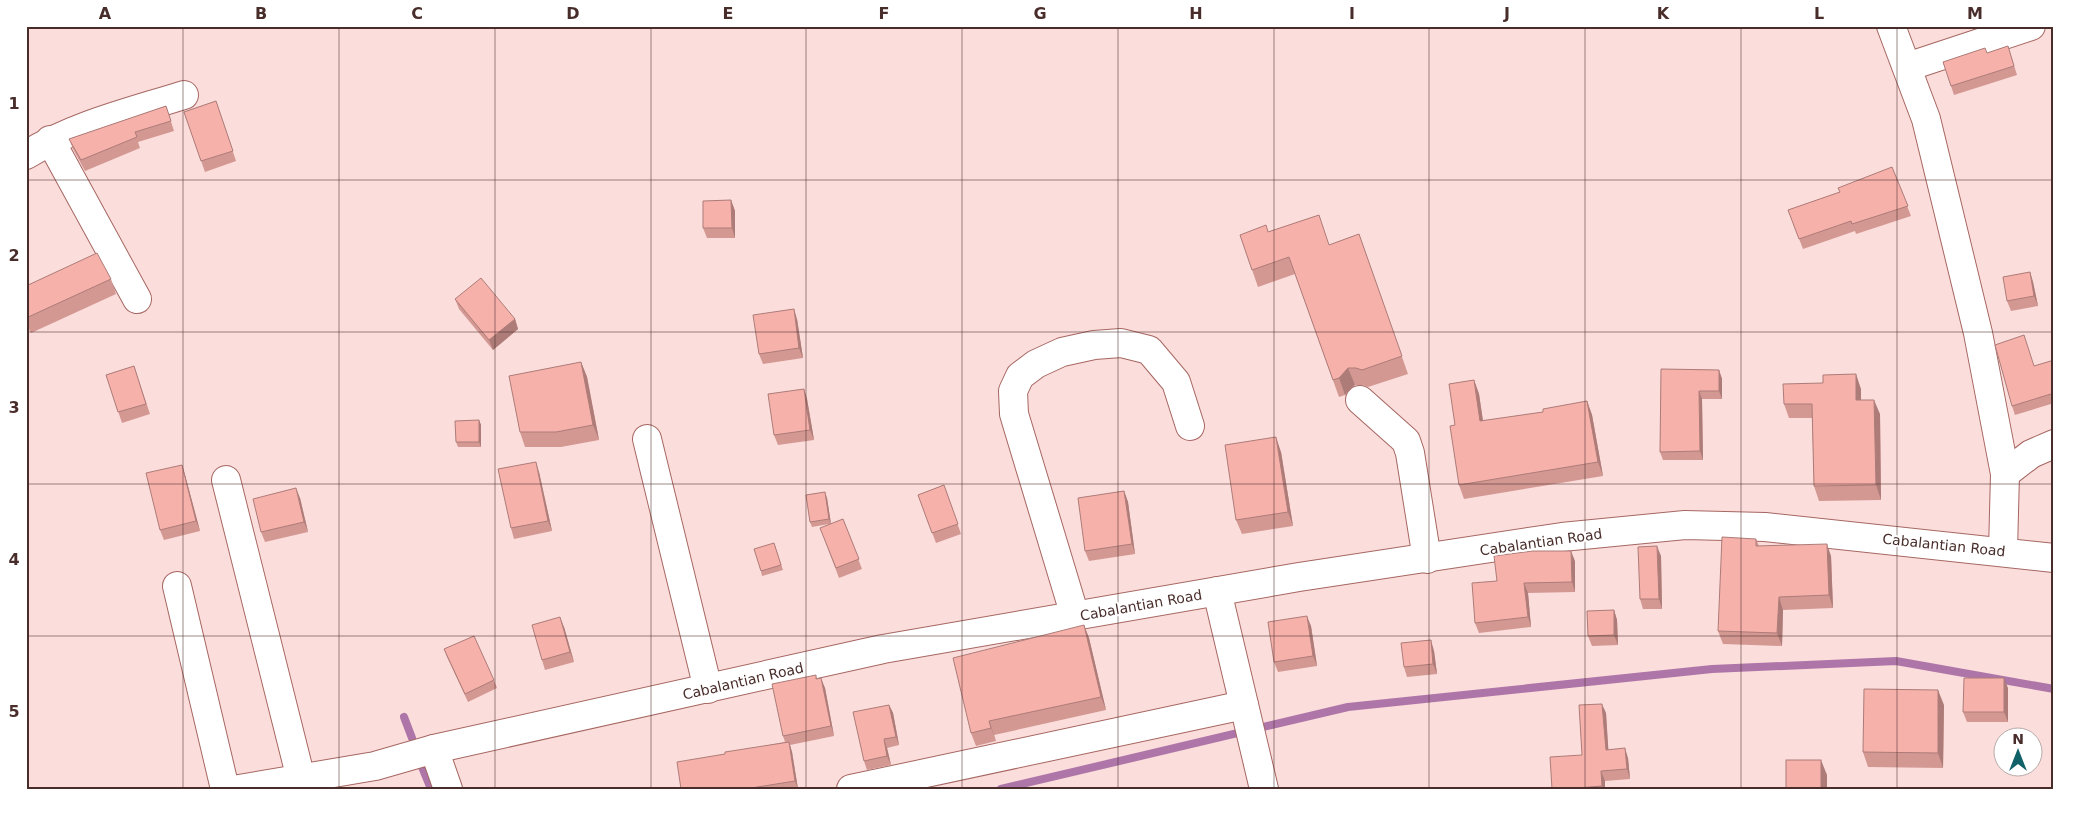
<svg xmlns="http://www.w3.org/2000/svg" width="2080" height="815" viewBox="0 0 2080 815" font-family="'DejaVu Sans',sans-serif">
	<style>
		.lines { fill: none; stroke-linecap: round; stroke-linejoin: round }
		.stream { stroke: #ae75a8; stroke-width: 8 }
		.minor-casing { stroke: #a66762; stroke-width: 30 }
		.minor { stroke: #fff; stroke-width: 28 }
		.wall { fill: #d49893 }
		.shaded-wall { fill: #ad7c78 }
		.building { fill: #f7b1ab; stroke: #ad7c78 }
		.grid { fill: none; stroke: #482d2a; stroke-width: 1; stroke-opacity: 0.55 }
		.labels { text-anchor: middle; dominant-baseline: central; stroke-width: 4; stroke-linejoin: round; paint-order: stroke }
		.street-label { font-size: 14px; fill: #482d2a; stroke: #fff }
		.neatline { fill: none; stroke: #482d2a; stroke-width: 2 }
		.grid-label { font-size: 16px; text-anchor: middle; font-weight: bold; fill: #482d2a }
	</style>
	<rect width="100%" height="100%" fill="#fbdddb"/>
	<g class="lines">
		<g class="stream">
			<polyline points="404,717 412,738"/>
			<polyline points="422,767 431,789"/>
			<polyline points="1001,789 1348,707 1712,669 1896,661 2054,689"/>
		</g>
		<g class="minor-casing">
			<g id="minor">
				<polyline points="1891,26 1926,119 1978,333 2005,474 2003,551"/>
				<polyline points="1907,67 2031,26"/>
				<polyline points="50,140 137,299"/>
				<path d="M26,155C75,125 130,112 184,95"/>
				<polyline points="1360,400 1406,441 1410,453 1427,559"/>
				<polyline points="647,439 708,689"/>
				<polyline points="2005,474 2031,454 2054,444"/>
				<polyline points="226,480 301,779"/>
				<polyline points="177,586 225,789"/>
				<polyline points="1217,591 1264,789"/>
				<polyline points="1075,616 1014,414 1013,391 1020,376 1036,364 1062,352 1094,345 1121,343 1149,350 1176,382 1190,426"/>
				<polyline points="434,749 448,789"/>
				<polyline points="239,789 375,766 434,749 883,649 1299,577 1562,537 1685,525 1765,527 2054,558"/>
				<polyline points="851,789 1244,705"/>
			</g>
		</g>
		<use href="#minor" class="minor"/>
	</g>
	<g class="wall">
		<polygon points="2008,46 2017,75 1954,95 1943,62 1987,53"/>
		<polygon points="216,101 236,161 205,172 184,112"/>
		<polygon points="166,106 174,131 138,142 140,148 85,171 73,149 69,139"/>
		<polygon points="1892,167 1911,216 1856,234 1855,231 1803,249 1788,210 1840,192"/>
		<polygon points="731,200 735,211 735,238 707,238 703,228"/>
		<polygon points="1268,232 1329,245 1359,234 1408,374 1368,387 1363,385 1355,385 1345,395 1339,397 1295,274 1258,287 1240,235"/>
		<polygon points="2030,272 2033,282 2038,306 2011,311 2007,301"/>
		<polygon points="111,279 116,294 31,333 26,323 26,286"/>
		<polygon points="455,299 515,319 518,329 493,350 459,309"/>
		<polygon points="797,319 803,358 763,364 759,354"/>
		<polygon points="2054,360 2054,403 2015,415 2012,406 2035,366"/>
		<polygon points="581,362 587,377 599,440 561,447 525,447 520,432"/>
		<polygon points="134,366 150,414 122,423 106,375"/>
		<polygon points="1661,369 1719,370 1722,379 1722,399 1702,399 1703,460 1663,460 1660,452"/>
		<polygon points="1474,380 1479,394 1483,421 1543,412 1587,401 1592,415 1603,476 1464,499 1459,485 1455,425"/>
		<polygon points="804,389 807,399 814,440 778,445 774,435"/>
		<polygon points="1861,389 1861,400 1880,414 1881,500 1819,501 1814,486 1812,418 1789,418 1784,404"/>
		<polygon points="479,420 481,425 481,447 458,447 456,442"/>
		<polygon points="1281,452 1293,526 1242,534 1236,520"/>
		<polygon points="182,465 185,475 200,531 164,540 160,530"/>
		<polygon points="539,472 552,531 514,539 511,528"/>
		<polygon points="944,485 961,534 936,543 918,495"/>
		<polygon points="1124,491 1128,502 1135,554 1089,561 1085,551"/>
		<polygon points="300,498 308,532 265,542 261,532"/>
		<polygon points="827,498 831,524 843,519 862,569 839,578 824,538 829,524 812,527 810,522"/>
		<polygon points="1756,539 1759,546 1831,556 1833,608 1783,610 1782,646 1723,644 1718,631"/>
		<polygon points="774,543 783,570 762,576 761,571"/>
		<polygon points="26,547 29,561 26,561"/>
		<polygon points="1661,556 1662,609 1643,609 1640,599"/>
		<polygon points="1575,561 1575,592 1528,593 1531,627 1479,633 1475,623 1497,581"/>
		<polygon points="1614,610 1617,620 1618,645 1592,646 1588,636"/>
		<polygon points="1084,625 1089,638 1106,710 994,735 996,741 976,746 971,733"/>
		<polygon points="1311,626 1317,666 1278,672 1274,662"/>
		<polygon points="564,627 574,662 545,670 542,660"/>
		<polygon points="444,649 494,680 497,688 468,702 447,657"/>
		<polygon points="1434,651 1437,674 1407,677 1404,667"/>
		<polygon points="816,675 817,679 825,688 834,736 790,745 792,752 798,789 681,789 725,754 785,742 783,736"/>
		<polygon points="2008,688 2008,722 1967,722 1963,712"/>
		<polygon points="889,705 893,713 899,745 887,748 891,765 867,770 864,761"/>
		<polygon points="1944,705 1943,768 1868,767 1863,752"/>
		<polygon points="1606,713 1608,750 1628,758 1630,779 1605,781 1605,789 1552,789 1582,755"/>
	</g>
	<g class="shaded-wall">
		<polygon points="731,200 735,211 735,238 732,228"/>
		<polygon points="2030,272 2033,282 2038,306 2034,296"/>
		<polygon points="794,309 797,319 803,358 799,348"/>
		<polygon points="515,319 518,329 493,350 489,340"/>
		<polygon points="581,362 587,377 599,440 593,425"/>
		<polygon points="1348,368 1355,385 1345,395 1339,378"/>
		<polygon points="1719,370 1722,379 1722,399 1719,391"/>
		<polygon points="1856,374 1861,389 1861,414 1856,400"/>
		<polygon points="1474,380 1479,394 1485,435 1480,421"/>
		<polygon points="804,389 807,399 814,440 810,430"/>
		<polygon points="1699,391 1702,399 1703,460 1700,451"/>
		<polygon points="1874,400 1880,414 1881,500 1876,485"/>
		<polygon points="1587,401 1592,415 1603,476 1598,462"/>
		<polygon points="479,420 481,425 481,447 479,442"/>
		<polygon points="1276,437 1281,452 1293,526 1288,512"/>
		<polygon points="536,462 539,472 552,531 548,521"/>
		<polygon points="182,465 185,475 200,531 196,521"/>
		<polygon points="296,488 300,498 308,532 304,522"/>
		<polygon points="1124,491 1128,502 1135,554 1132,544"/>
		<polygon points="825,492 827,498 831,524 829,519"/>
		<polygon points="1827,544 1831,556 1833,608 1829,595"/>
		<polygon points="1657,546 1661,556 1662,609 1659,599"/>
		<polygon points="26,547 29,561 26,553"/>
		<polygon points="1571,551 1575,561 1575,592 1572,582"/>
		<polygon points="1524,583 1528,593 1531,627 1528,617"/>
		<polygon points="1779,597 1783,610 1782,646 1777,633"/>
		<polygon points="1614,610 1617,620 1618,645 1614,635"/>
		<polygon points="1307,616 1311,626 1317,666 1313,656"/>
		<polygon points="560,617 564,627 574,662 570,652"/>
		<polygon points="1084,625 1089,638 1106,710 1101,697"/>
		<polygon points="1431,640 1434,651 1437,674 1433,664"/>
		<polygon points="821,678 825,688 834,736 831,726"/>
		<polygon points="2004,678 2008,688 2008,722 2004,712"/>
		<polygon points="1938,690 1944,705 1943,768 1938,753"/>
		<polygon points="1602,704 1606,713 1609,759 1606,750"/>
		<polygon points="889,705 893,713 899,745 896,737"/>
		<polygon points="989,721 994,735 996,741 991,728"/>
		<polygon points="884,739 887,748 891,765 887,756"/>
		<polygon points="789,742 792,752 798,789 795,781"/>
		<polygon points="1625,748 1628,758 1630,779 1627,769"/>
		<polygon points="1821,760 1827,775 1827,789 1821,789"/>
		<polygon points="1601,771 1605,781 1605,789 1603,789 1602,786"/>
	</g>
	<g class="building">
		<polygon points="2008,46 2014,66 1951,86 1943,62 1985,48 1987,53"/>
		<polygon points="216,101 233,151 201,161 184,112"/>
		<polygon points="166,106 171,121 135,132 137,137 81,160 69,139"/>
		<polygon points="1892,167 1908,206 1852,224 1851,221 1799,239 1788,210 1840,192 1838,188"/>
		<polygon points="731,200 732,228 703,228 703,201"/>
		<polygon points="1319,215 1329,245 1359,234 1402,356 1362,370 1356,368 1348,368 1339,378 1333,380 1289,257 1252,270 1240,235 1266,225 1268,232"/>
		<polygon points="97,253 111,279 26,318 26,286"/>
		<polygon points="2030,272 2034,296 2007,301 2003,277"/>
		<polygon points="481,278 515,319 489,340 455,299"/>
		<polygon points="794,309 799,348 759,354 753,315"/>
		<polygon points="2024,335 2034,366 2054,360 2054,393 2012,406 1995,345"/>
		<polygon points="581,362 593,425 556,432 520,432 509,376"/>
		<polygon points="134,366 146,404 118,412 106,375"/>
		<polygon points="1661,369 1719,370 1719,391 1699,391 1700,451 1660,452"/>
		<polygon points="1856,374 1856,400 1874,400 1876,485 1814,486 1812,404 1784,404 1783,384 1823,383 1823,375"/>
		<polygon points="1474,380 1480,421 1543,412 1543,409 1587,401 1598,462 1459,485 1450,426 1455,425 1449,384"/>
		<polygon points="804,389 810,430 774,435 768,394"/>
		<polygon points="479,420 479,442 456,442 455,421"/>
		<polygon points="1276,437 1288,512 1236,520 1225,445"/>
		<polygon points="536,462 548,521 511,528 498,469"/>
		<polygon points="182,465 196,521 160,530 146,473"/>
		<polygon points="944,485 958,524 932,533 918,495"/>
		<polygon points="296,488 304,522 261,532 253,499"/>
		<polygon points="1124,491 1132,544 1085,551 1078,498"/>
		<polygon points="825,492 829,519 810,522 806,495"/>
		<polygon points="843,519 859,559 836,568 820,528"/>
		<polygon points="1722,537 1756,539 1756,546 1827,544 1829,595 1779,597 1777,633 1718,631"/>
		<polygon points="774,543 781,565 761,571 754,549"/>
		<polygon points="1657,546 1659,599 1640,599 1638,547"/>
		<polygon points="1533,551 1571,551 1572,582 1524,583 1528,617 1475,623 1472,583 1497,581 1494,556"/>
		<polygon points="1614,610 1614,635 1588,636 1587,611"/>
		<polygon points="1307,616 1313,656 1274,662 1268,622"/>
		<polygon points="560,617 570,652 542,660 532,625"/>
		<polygon points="1084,625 1101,697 989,721 991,728 971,733 953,658"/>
		<polygon points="474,636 494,680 465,694 444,649"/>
		<polygon points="1431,640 1433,664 1404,667 1401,643"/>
		<polygon points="816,675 816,679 821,678 831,726 783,736 772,684"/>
		<polygon points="1964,678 2004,678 2004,712 1963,712"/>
		<polygon points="1864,689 1938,690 1938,753 1863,752"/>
		<polygon points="1602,704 1606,750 1625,748 1627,769 1601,771 1602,786 1565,789 1552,789 1550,757 1582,755 1579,705"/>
		<polygon points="889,705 896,737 884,739 887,756 864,761 853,712"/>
		<polygon points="789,742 795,781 745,789 681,789 677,762 725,754 725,752"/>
		<rect x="1786" y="760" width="35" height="29"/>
	</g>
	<path class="grid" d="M183,26V789M339,26V789M495,26V789M651,26V789M806,26V789M962,26V789M1118,26V789M1274,26V789M1429,26V789M1585,26V789M1741,26V789M1897,26V789M26,180H2054M26,332H2054M26,484H2054M26,636H2054"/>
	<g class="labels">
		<g class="street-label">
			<text transform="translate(1541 542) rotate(-8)">Cabalantian Road</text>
			<text transform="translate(1944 545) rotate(6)">Cabalantian Road</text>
			<text transform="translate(1141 605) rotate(-10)">Cabalantian Road</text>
			<text transform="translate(743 681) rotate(-13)">Cabalantian Road</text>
		</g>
	</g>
	<rect width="2080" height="815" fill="none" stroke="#ffffff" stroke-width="55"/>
	<g transform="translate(2018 752)"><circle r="24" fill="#ffffff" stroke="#b6abaa"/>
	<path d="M0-4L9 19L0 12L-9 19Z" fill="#116168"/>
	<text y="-8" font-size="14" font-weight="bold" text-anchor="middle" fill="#482d2a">N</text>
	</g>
	<rect x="28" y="28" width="2024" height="760" class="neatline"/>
	<g class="grid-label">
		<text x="105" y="19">A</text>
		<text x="261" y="19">B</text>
		<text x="417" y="19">C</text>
		<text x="573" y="19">D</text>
		<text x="728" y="19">E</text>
		<text x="884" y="19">F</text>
		<text x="1040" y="19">G</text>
		<text x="1196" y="19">H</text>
		<text x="1352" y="19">I</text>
		<text x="1507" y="19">J</text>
		<text x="1663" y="19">K</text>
		<text x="1819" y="19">L</text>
		<text x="1975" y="19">M</text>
		<text x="14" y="109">1</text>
		<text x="14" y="261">2</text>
		<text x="14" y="413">3</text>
		<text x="14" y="565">4</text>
		<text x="14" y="717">5</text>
	</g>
</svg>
